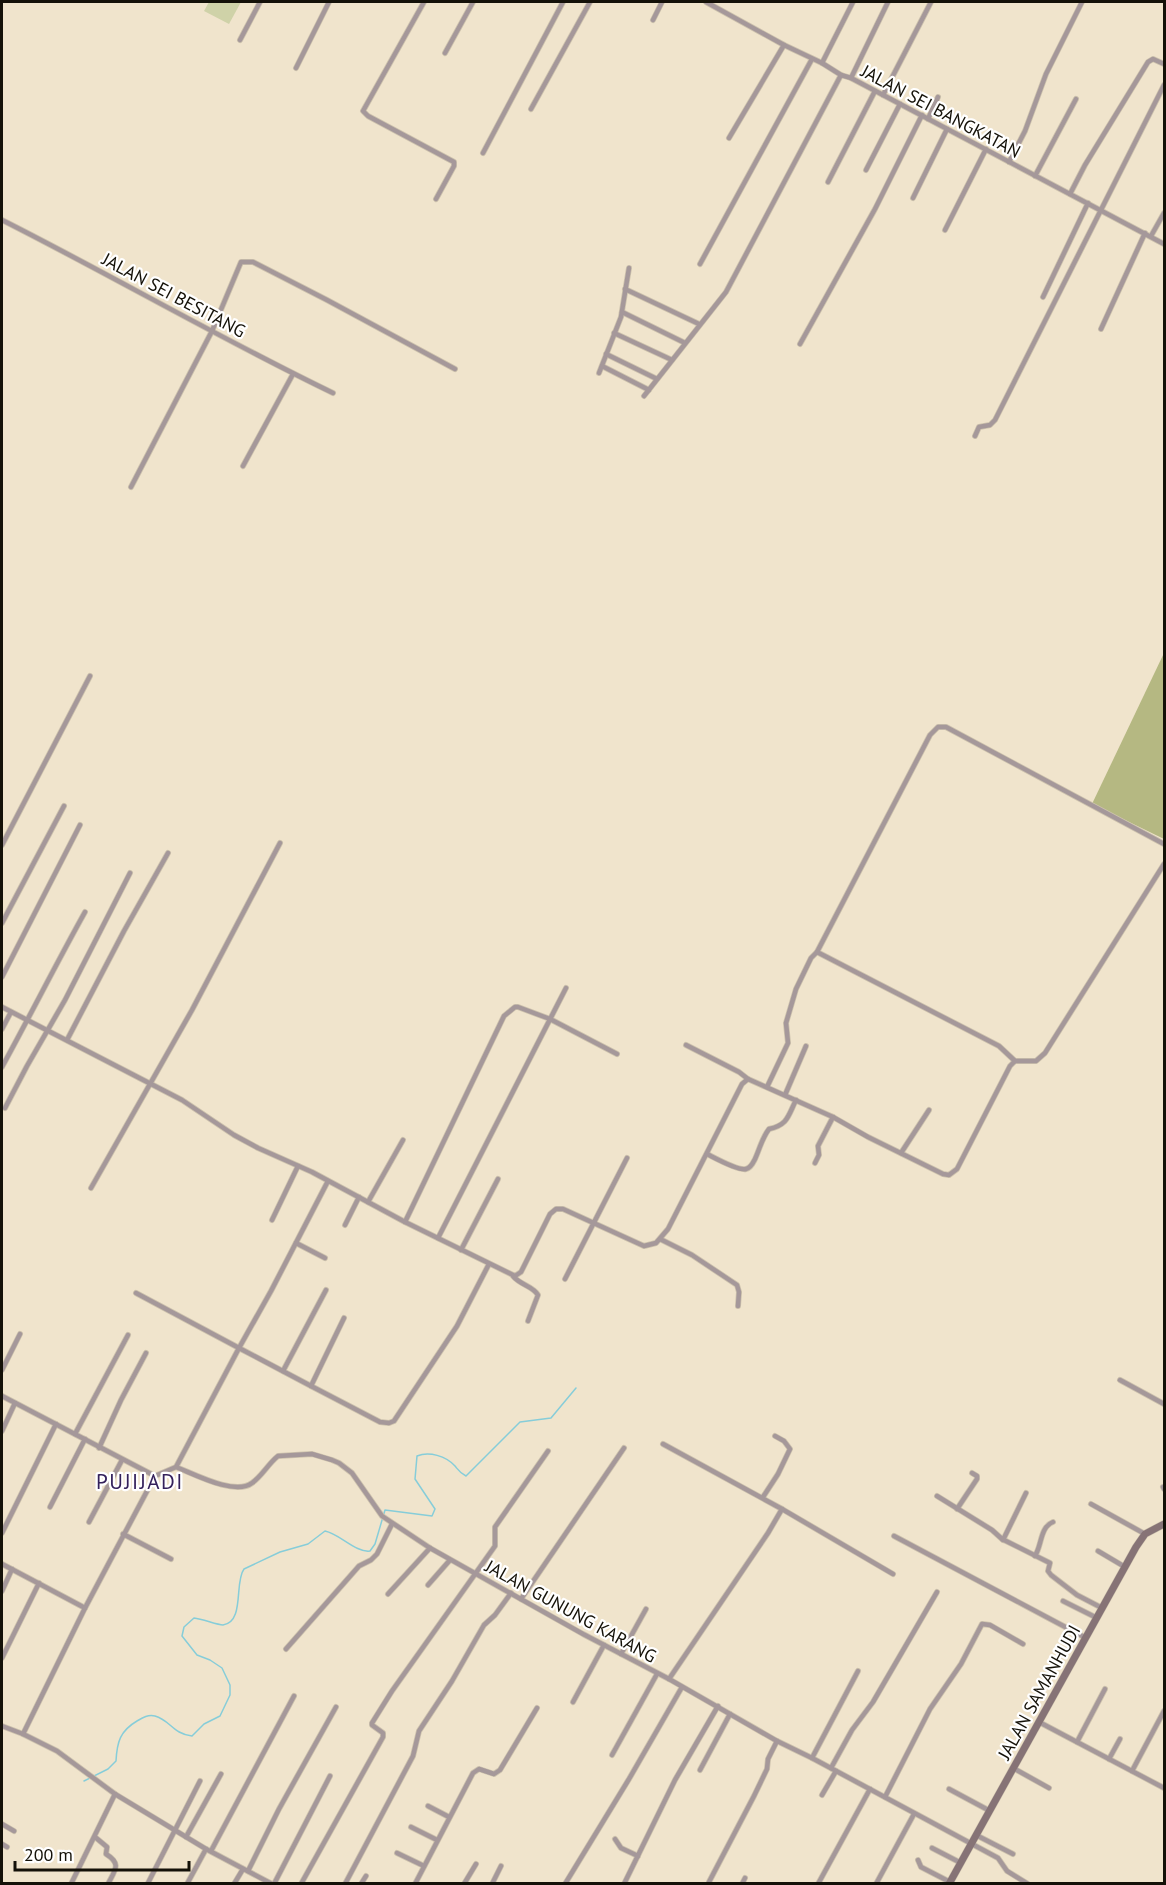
<svg xmlns="http://www.w3.org/2000/svg" width="1166" height="1885" viewBox="0 0 1166 1885" font-family="'PT Sans',sans-serif">
	<style>
		.green { fill: #cfd2a8 }
		.forest { fill: #b5b882 }
		.lines { fill: none; stroke-linecap: round; stroke-linejoin: round }
		.stream { stroke: #86cdd9; stroke-width: 1.5 }
		.street-casing { stroke: #cdc2ad; stroke-width: 6 }
		.secondary-casing { stroke: #cdc2ad; stroke-width: 8 }
		.street { stroke: #a5989a; stroke-width: 4.5 }
		.secondary { stroke: #867376; stroke-width: 7 }
		.labels { text-anchor: middle; dominant-baseline: central; stroke-width: 4.5; stroke-linejoin: round; paint-order: stroke }
		.street-label { font-size: 18px; fill: #141108; stroke: #fff }
		.quarter-label { font-size: 21px; letter-spacing: 1.5px; fill: #34215b; stroke: #fff }
	</style>
	<rect width="100%" height="100%" fill="#f0e4cc"/>
	<polygon class="green" points="209,2 241,2 229,24 204,11"/>
	<polygon class="forest" points="1164,653 1164,839 1092,804"/>
	<g class="lines">
		<path class="stream" d="M84,1781L108,1769L116,1761C117,1742 120,1731 137,1721C142,1718 148,1714 155,1716C170,1720 173,1734 192,1736L204,1724L220,1716L230,1695V1685L222,1668L210,1660L197,1655L182,1636L184,1627L194,1618C203,1619 217,1625 223,1625C245,1622 234,1582 244,1569L280,1552L308,1544L325,1531C340,1534 356,1553 370,1551L375,1544L385,1510L432,1516L435,1509L415,1479L417,1456C429,1451 446,1456 455,1466C459,1471 460,1473 466,1476L520,1422L551,1418L576,1388"/>
		<g class="street-casing">
			<g id="street">
				<polyline points="424,2 363,111 368,116 454,162 454,166 436,199"/>
				<polyline points="706,2 784,45 822,63 841,75 851,78 1164,244"/>
				<polyline points="653,20 662,2"/>
				<polyline points="240,40 260,2"/>
				<polyline points="445,53 473,2"/>
				<polyline points="822,63 853,2"/>
				<polyline points="296,68 329,2"/>
				<polyline points="851,78 888,2"/>
				<polyline points="883,95 931,2"/>
				<polyline points="531,109 590,2"/>
				<polyline points="928,119 938,97"/>
				<polyline points="729,138 784,45"/>
				<polyline points="483,153 563,2"/>
				<polyline points="1009,162 1025,131 1046,74 1082,2"/>
				<polyline points="866,170 900,104"/>
				<polyline points="1035,176 1076,99"/>
				<polyline points="828,182 875,91"/>
				<polyline points="1070,194 1085,165 1148,62 1153,59 1164,64"/>
				<polyline points="913,198 947,129"/>
				<path d="M2,220C113,276 221,339 333,393"/>
				<polyline points="945,230 986,149"/>
				<polyline points="1151,236 1164,213"/>
				<polyline points="700,264 812,59"/>
				<polyline points="625,289 699,324"/>
				<polyline points="1043,297 1088,203"/>
				<polyline points="622,312 685,343"/>
				<polyline points="1101,329 1145,233"/>
				<polyline points="614,333 672,360"/>
				<polyline points="800,344 875,209 922,115"/>
				<polyline points="606,354 657,379"/>
				<polyline points="602,366 649,390"/>
				<polyline points="599,373 621,317 629,268"/>
				<polyline points="644,396 726,292 841,75"/>
				<polyline points="975,436 979,427 990,425 995,420 1164,85"/>
				<polyline points="243,466 293,374"/>
				<polyline points="131,487 212,331 241,262 253,262 327,300 455,369"/>
				<polyline points="2,845 90,676"/>
				<polyline points="2,923 64,806"/>
				<polyline points="817,952 999,1046 1015,1061"/>
				<polyline points="2,977 80,825"/>
				<polyline points="2,1007 182,1100 234,1135 258,1148 312,1172 405,1222 515,1276 521,1272 550,1214 556,1209 563,1209 644,1246 656,1243 668,1229 742,1084 748,1079 833,1117 868,1137 943,1174 949,1175 957,1169 1010,1066 1015,1061 1036,1061 1045,1053 1164,864"/>
				<polyline points="2,1029 11,1012"/>
				<polyline points="67,1040 124,931 168,853"/>
				<polyline points="686,1045 739,1072 748,1079"/>
				<path d="M2,1067C30,1016 56,964 85,912"/>
				<polyline points="767,1087 788,1043 786,1023 796,989 811,958 817,952 930,735 938,727 946,727 1164,844"/>
				<polyline points="785,1095 806,1046"/>
				<polyline points="5,1108 27,1066 65,1000 130,873"/>
				<polyline points="901,1153 929,1110"/>
				<path d="M707,1154C715,1158 738,1171 746,1169C751,1168 753,1163 755,1159C760,1148 762,1138 769,1129C788,1125 788,1116 796,1100"/>
				<polyline points="815,1163 819,1155 818,1146 833,1117"/>
				<polyline points="91,1188 192,1010 280,843"/>
				<polyline points="368,1202 403,1140"/>
				<polyline points="272,1220 298,1166"/>
				<polyline points="405,1222 504,1016 515,1007 518,1007 550,1019 617,1054"/>
				<polyline points="345,1225 359,1197"/>
				<polyline points="438,1238 566,988"/>
				<polyline points="660,1239 692,1255 737,1285 739,1292 738,1306"/>
				<polyline points="296,1243 325,1258"/>
				<polyline points="461,1250 498,1179"/>
				<path d="M513,1276C520,1285 533,1286 538,1295L528,1321"/>
				<polyline points="565,1279 627,1158"/>
				<polyline points="136,1293 239,1348 271,1291 328,1181"/>
				<polyline points="2,1370 20,1334"/>
				<polyline points="283,1371 326,1290"/>
				<polyline points="1120,1380 1164,1404"/>
				<polyline points="311,1386 380,1422 389,1423 394,1421 457,1326 489,1264"/>
				<polyline points="2,1396 155,1476 176,1467 239,1348 311,1386 344,1318"/>
				<polyline points="2,1431 15,1403"/>
				<polyline points="75,1434 128,1335"/>
				<polyline points="663,1444 782,1509 768,1533 669,1679"/>
				<polyline points="99,1448 121,1400 146,1353"/>
				<path d="M176,1467C194,1474 235,1496 252,1483C262,1476 268,1464 278,1456L312,1454L332,1460L339,1463L352,1473L382,1516L430,1548L583,1634L669,1679L777,1741L812,1758L998,1858L1007,1871L1028,1884"/>
				<polyline points="1163,1487 1164,1489"/>
				<polyline points="937,1496 992,1530 1002,1539 1050,1563 1048,1571 1051,1575 1077,1595 1102,1608"/>
				<polyline points="763,1497 778,1474 790,1449 784,1441 775,1436"/>
				<polyline points="1091,1504 1145,1534"/>
				<polyline points="50,1507 85,1439"/>
				<polyline points="782,1509 893,1574"/>
				<polyline points="957,1509 977,1479 977,1476 972,1473"/>
				<polyline points="89,1522 122,1460"/>
				<polyline points="2,1533 56,1424"/>
				<polyline points="123,1534 171,1559"/>
				<polyline points="894,1536 1086,1638"/>
				<polyline points="1003,1540 1026,1493"/>
				<polyline points="1098,1551 1125,1567"/>
				<path d="M1035,1556C1042,1545 1040,1527 1053,1522"/>
				<polyline points="2,1564 85,1608"/>
				<polyline points="428,1585 450,1560"/>
				<polyline points="2,1591 12,1569"/>
				<polyline points="388,1594 430,1548"/>
				<polyline points="521,1599 624,1448"/>
				<polyline points="1063,1601 1097,1618"/>
				<polyline points="286,1649 359,1566 371,1560 377,1554 392,1524"/>
				<polyline points="621,1654 646,1609"/>
				<polyline points="2,1658 39,1583"/>
				<polyline points="573,1702 604,1645"/>
				<polyline points="1039,1722 1164,1788"/>
				<polyline points="2,1726 23,1734 57,1751 115,1794 206,1849 272,1884"/>
				<polyline points="23,1734 85,1608 155,1476"/>
				<polyline points="1077,1742 1105,1689"/>
				<polyline points="612,1755 657,1674"/>
				<polyline points="812,1758 858,1671"/>
				<polyline points="1109,1759 1120,1739"/>
				<polyline points="831,1768 852,1730 873,1702 937,1592"/>
				<polyline points="1013,1768 1049,1788"/>
				<polyline points="700,1770 730,1714"/>
				<polyline points="1132,1771 1164,1711"/>
				<polyline points="949,1789 990,1811"/>
				<polyline points="822,1795 836,1771"/>
				<polyline points="885,1797 930,1709 961,1664 982,1624 990,1625 1023,1644"/>
				<polyline points="428,1806 449,1817"/>
				<polyline points="2,1824 14,1831"/>
				<polyline points="411,1827 437,1840"/>
				<polyline points="976,1835 1013,1854"/>
				<path d="M95,1837L107,1847L106,1854C122,1864 115,1870 108,1884"/>
				<polyline points="186,1837 221,1774"/>
				<polyline points="615,1839 621,1848 638,1856"/>
				<polyline points="2,1844 7,1847"/>
				<polyline points="932,1848 961,1863"/>
				<polyline points="211,1851 294,1696"/>
				<polyline points="397,1853 424,1866"/>
				<polyline points="918,1860 921,1867 950,1882"/>
				<polyline points="248,1871 279,1809 336,1707"/>
				<polyline points="709,1882 754,1796 767,1769 768,1759 777,1741"/>
				<polyline points="148,1883 200,1781"/>
				<polyline points="71,1884 115,1794"/>
				<polyline points="187,1884 206,1849"/>
				<polyline points="234,1884 243,1869"/>
				<polyline points="274,1884 330,1776"/>
				<polyline points="301,1884 383,1737 383,1733 372,1725 372,1723 392,1691 495,1546 495,1527 548,1451"/>
				<polyline points="345,1884 413,1756 419,1731 452,1681 484,1625 495,1615 511,1593"/>
				<polyline points="361,1884 366,1876"/>
				<polyline points="415,1884 473,1773 479,1769 494,1774 500,1770 537,1708"/>
				<polyline points="464,1884 476,1864"/>
				<polyline points="492,1884 501,1866"/>
				<polyline points="565,1884 629,1779 682,1687"/>
				<polyline points="624,1884 675,1780 718,1706"/>
				<polyline points="742,1884 745,1878"/>
				<polyline points="818,1884 870,1789"/>
				<polyline points="876,1884 914,1814"/>
			</g>
		</g>
		<g class="secondary-casing">
			<polyline id="secondary" points="949,1884 1136,1547 1145,1534 1164,1524"/>
		</g>
		<use href="#street" class="street"/>
		<use href="#secondary" class="secondary"/>
	</g>
	<g class="labels">
		<g class="street-label">
			<text transform="translate(941 111) rotate(28)">JALAN SEI BANGKATAN</text>
			<text transform="translate(174 295) rotate(28)">JALAN SEI BESITANG</text>
			<text transform="translate(571 1611) rotate(29)">JALAN GUNUNG KARANG</text>
			<text transform="translate(1039 1692) rotate(-61)">JALAN SAMANHUDI</text>
		</g>
		<g class="quarter-label">
			<text x="140" y="1481">PUJIJADI</text>
		</g>
	</g>
	<rect width="1166" height="1885" fill="none" stroke="#141108" stroke-width="6"/>
	<path d="M15 1861v9h174v-9" fill="none" stroke="#141108" stroke-width="3"/>
	<text x="24" y="1861" font-size="18" fill="#141108" stroke="#ffffff" stroke-width="4.5" paint-order="stroke">200 m</text>
</svg>
